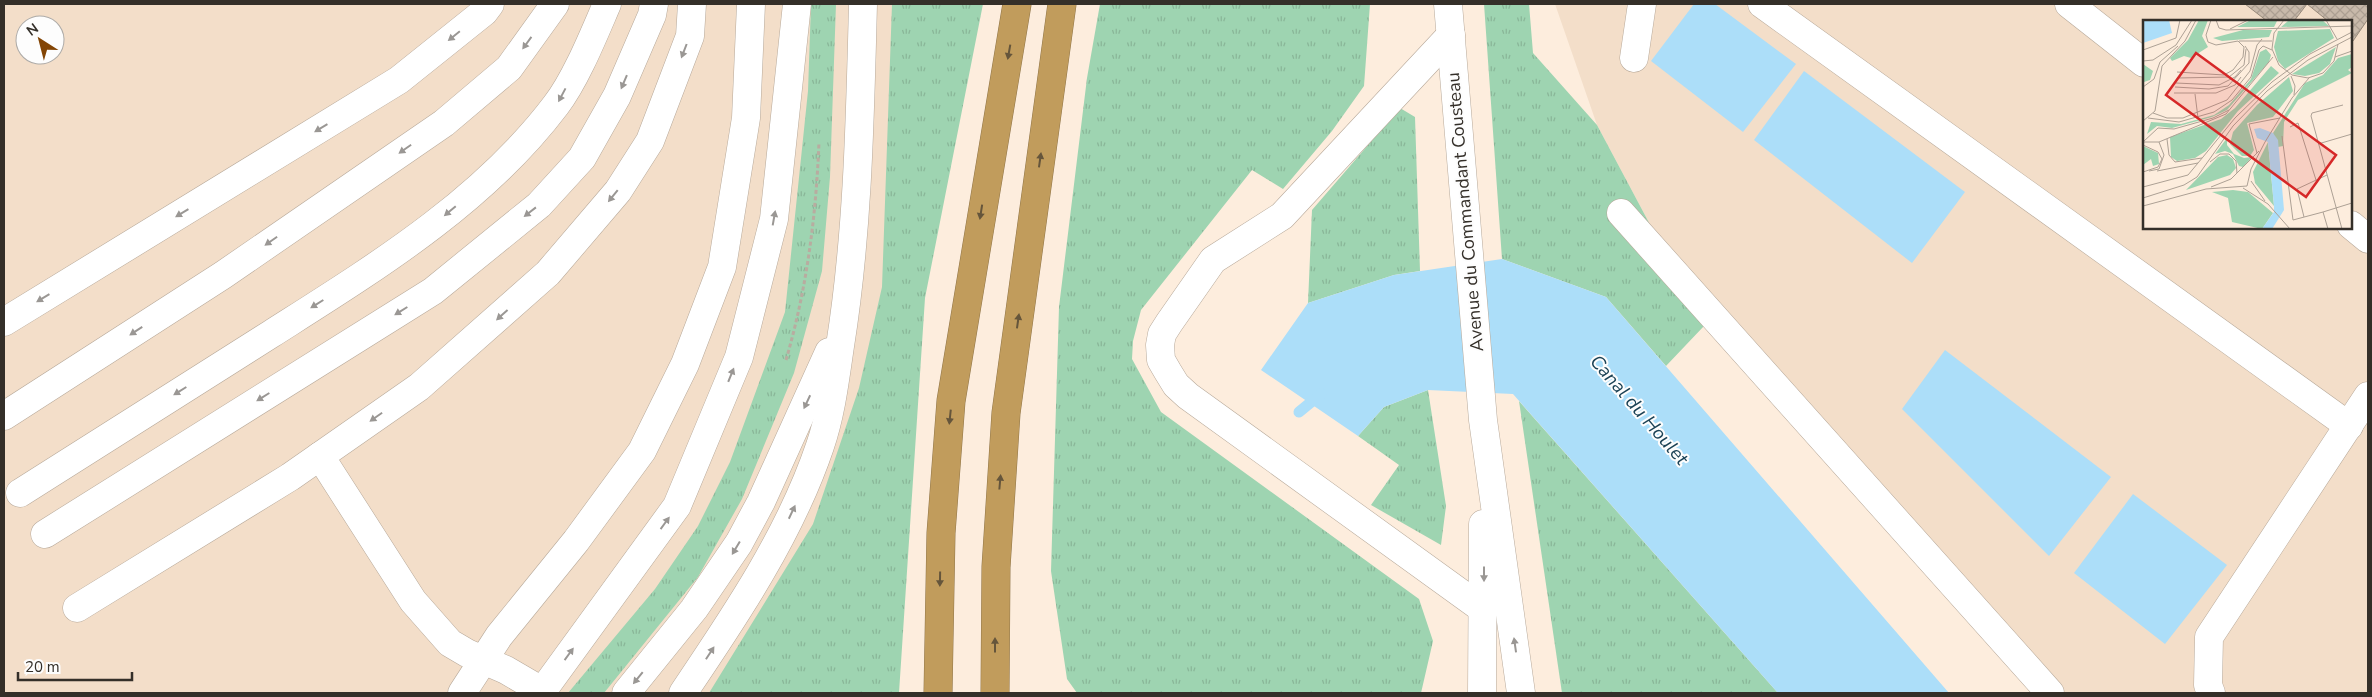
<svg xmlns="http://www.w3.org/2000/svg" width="2372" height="697" viewBox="0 0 2372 697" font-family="'Nunito Sans',sans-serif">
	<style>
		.built { fill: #f3dec9; fill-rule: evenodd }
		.grass { fill: url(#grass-tufts) }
		.water { fill: #acdef9 }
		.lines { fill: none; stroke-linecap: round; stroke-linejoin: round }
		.stream { stroke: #acdef9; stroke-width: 11 }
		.building { fill: url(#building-cross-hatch); stroke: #97897a }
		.minor-casing { stroke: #b7a99a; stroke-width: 29 }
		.highway-casing { stroke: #90764a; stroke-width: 29 }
		.path { stroke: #b8aca0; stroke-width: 3; stroke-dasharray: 4 2.5; stroke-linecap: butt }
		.minor { stroke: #fff; stroke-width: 28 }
		.highway { stroke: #c19c5c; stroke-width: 28 }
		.oneway { fill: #9a9794 }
		.oneway2 { fill: #65553b }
		.labels { text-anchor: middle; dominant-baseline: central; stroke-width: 4; stroke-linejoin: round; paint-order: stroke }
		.street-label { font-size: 18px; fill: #342f29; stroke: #fdfdfd }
		.water-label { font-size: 19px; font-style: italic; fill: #1b4255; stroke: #fdfdfd }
		.inset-road { fill: none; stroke: #ada195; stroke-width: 1 }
		.view { fill: #d62828; fill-opacity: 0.15; stroke: #d62828; stroke-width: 2.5 }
		.inset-edge { fill: none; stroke: #342f29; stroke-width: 2.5 }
	</style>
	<defs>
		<pattern id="grass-tufts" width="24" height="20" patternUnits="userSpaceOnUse" patternTransform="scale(1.25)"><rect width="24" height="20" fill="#9ed4b1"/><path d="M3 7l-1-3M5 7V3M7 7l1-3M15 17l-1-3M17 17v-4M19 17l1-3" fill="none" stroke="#89b698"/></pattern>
		<pattern id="building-cross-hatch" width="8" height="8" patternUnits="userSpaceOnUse" patternTransform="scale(1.25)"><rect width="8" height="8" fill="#c8b9aa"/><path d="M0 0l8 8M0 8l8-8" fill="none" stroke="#ac9f92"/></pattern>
	</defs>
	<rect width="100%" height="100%" fill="#fdeddd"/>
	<g class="built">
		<path d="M4,4H947L886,693H4ZM25,25H55V55H25Z"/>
		<path d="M1555,4H2368V693H2045L1704,326L1597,125ZM2144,21H2351V228H2144Z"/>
	</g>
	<g class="grass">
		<polygon points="811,4 836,4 830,177 822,271 794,373 742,499 698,577 604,693 568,693 655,589 698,526 730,462 785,312 808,91"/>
		<polygon points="892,4 983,4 925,298 899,693 709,693 813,524 859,388 882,287"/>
		<polygon points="1100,4 1370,4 1364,86 1332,131 1283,189 1252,170 1141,310 1133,341 1132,359 1161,412 1419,599 1433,641 1421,693 1077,693 1067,679 1051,571 1059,307 1087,78"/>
		<polygon points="1484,4 1529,4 1533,53 1597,125 1704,326 1666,366 1606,297 1502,259"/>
		<polygon points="1400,108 1415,117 1420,271 1394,275 1308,303 1312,210"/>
		<polygon points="1428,390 1446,506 1441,545 1371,505 1399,465 1358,436 1384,407"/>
		<polygon points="1519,401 1778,693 1562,693"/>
	</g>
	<g class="water">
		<polygon points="1694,4 1715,4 1796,64 1743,132 1651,61"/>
		<polygon points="1804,71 1965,192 1912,263 1754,140"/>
		<polygon points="1502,259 1606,297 1949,693 1778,693 1513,394 1428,390 1384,407 1358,436 1261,370 1308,303 1394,275"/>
		<polygon points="1945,350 2111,477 2049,556 1902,409"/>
		<polygon points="2133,494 2227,565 2165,644 2074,573"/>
	</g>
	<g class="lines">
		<polyline class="stream" points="1299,412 1321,394"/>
	</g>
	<polygon class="building" points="2245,4 2368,4 2368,19 2353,41 2351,39 2351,21 2328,21 2307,4 2294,21 2267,21"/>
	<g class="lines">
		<g class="minor-casing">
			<g id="minor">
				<polyline points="1448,4 1483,420 1521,693"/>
				<polyline points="1762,4 2349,426"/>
				<polyline points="2069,4 2144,63"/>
				<polyline points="1451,35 1282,216 1213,260 1169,323 1162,334 1160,345 1161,360 1168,372 1176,385 1188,396 1484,610"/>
				<polyline points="1634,58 1642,4"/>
				<polyline points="1621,213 2050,693"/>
				<polyline points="2351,225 2368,239"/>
				<polyline points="4,322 399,80 484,12 490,4"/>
				<polyline points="4,416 223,275 444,123 509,68 555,4"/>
				<polyline points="320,456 413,601 450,643 467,653 506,670 542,691"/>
				<path d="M20,493C104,440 188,387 271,334C373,269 482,203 556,105C576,79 594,34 607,4"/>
				<polyline points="45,534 433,291 539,205 582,158 617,96 652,15 654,4"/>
				<polyline points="77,608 290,477 419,387 548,273 618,191 650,141 690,36 692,4"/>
				<polyline points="462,693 499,636 576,541 642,451 685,364 722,267 746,118 751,4"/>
				<polyline points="541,693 677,506 739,357 774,219 797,4"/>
				<polyline points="626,693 694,609 739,543 761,502 829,352"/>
				<path d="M683,693C735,616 790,535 820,446C831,414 835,380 840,346C858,233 860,118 863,4"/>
				<polyline points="1482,693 1483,524"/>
				<polyline points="2211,693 2208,685 2209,637 2368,396"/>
			</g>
		</g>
		<g class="highway-casing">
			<g id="highway">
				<polyline points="938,693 941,533 951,401 1017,4"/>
				<polyline points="995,693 996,567 1006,413 1062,4"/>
			</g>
		</g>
		<path class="path" d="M786,360C807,288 816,216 819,142"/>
		<use href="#minor" class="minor"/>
		<use href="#highway" class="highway"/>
	</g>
	<defs><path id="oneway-solid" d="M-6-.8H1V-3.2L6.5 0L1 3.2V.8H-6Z" transform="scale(1.25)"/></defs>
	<g class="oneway">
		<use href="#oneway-solid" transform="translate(454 36) rotate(141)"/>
		<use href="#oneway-solid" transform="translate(527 43) rotate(126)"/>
		<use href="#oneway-solid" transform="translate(684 51) rotate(111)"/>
		<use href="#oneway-solid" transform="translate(624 82) rotate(113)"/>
		<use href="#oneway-solid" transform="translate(562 95) rotate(118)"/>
		<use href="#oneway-solid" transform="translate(321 128) rotate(149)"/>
		<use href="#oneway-solid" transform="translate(405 149) rotate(145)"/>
		<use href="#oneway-solid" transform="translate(613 196) rotate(129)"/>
		<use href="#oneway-solid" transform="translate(450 211) rotate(140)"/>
		<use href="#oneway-solid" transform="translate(530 212) rotate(142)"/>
		<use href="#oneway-solid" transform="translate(182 213) rotate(149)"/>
		<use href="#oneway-solid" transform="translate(774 218) rotate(-80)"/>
		<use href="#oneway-solid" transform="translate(271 241) rotate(145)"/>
		<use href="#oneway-solid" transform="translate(43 298) rotate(149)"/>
		<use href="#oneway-solid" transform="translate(317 304) rotate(148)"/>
		<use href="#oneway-solid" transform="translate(401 311) rotate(148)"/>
		<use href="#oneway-solid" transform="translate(502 315) rotate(138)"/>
		<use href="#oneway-solid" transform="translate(136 331) rotate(147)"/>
		<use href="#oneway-solid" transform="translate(731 375) rotate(-68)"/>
		<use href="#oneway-solid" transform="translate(180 391) rotate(148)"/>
		<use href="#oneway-solid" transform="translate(263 397) rotate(148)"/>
		<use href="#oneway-solid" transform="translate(807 402) rotate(115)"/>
		<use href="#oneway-solid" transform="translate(376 417) rotate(145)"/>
		<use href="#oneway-solid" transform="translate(792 512) rotate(-65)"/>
		<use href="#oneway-solid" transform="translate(665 523) rotate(-54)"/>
		<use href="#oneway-solid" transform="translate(736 548) rotate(121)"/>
		<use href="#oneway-solid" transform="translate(1484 574) rotate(90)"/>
		<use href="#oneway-solid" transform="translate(1515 645) rotate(-98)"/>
		<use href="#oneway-solid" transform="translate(710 653) rotate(-57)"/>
		<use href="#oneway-solid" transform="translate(569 654) rotate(-54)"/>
		<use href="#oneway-solid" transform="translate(638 678) rotate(129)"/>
	</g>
	<g class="oneway2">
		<use href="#oneway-solid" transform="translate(1009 52) rotate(100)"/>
		<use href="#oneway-solid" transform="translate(1040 160) rotate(-82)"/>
		<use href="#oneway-solid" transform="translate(981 212) rotate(99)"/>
		<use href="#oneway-solid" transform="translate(1018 321) rotate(-82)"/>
		<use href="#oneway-solid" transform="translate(950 417) rotate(96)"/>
		<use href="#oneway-solid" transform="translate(1000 482) rotate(-85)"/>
		<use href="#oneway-solid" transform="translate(940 579) rotate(91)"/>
		<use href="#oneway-solid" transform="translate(995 645) rotate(-90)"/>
	</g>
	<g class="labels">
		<g class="street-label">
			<text transform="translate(1465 212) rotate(-95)">Avenue du Commandant Cousteau</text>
		</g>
		<g class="water-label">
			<text transform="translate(1639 410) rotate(49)">Canal du Houlet</text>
		</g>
	</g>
	<g transform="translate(2143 20)">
		<rect width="209" height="209" fill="#fdeddd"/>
		<path d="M56,0H65L59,16L65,27L48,38L41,36L29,41L27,38L45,20ZM108,0H133L134,1L131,7H94ZM146,0H179L186,6L138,7ZM187,9L191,18L142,49L135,41L131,27L135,11ZM100,10H129L126,17L79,21L70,18ZM193,27L187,44L176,53L162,56L149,54ZM123,29L128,35L126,42L84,90L69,97L29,108L14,106L4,114L8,102L38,104L71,95L86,85L108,59L117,32ZM209,34V47L205,50L209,53L155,80L141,102L140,126L135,127L130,113L162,63L180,55L195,38ZM0,44L10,51L7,60L1,62ZM128,46L136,53L95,91L63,131L52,138L34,141L28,137L27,117L78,99L92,88ZM146,57L150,71L130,97L104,103L111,130L107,136H99L87,124L90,112L114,85ZM84,118V125L91,134L101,138L109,137L100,147L96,146L90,134L82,131L72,134ZM125,122L131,186L112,163L110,152ZM0,126L15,133L16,144L10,146L8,139L0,145ZM84,135L90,139L93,148L87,155L43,170L75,137ZM90,170L105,172L130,193L119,209L89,202L85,178L69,172Z" fill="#9ed4b1"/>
		<path d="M0,0H26L29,13L0,23ZM117,108L130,113L135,120L141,190L129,209H119L131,192V186L125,122L114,118L111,109Z" fill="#acdef9"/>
		<path class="inset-road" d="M73,0L76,8L83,10L209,6M141,0L131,13L129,29L136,45L149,55L165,58L180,53L191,41L195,24M183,0L194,19M87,9L105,0M96,21H129M0,30L33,18L37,0M192,37L209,31M0,41L10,40L33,25L49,0M34,52L81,55L90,50L100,37L101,27L95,21L73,25L65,22L63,15L68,0M148,56L152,66L151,75M34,58L86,57L101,45L103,29M33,63L76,65L92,57L98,50M0,67L11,59L17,42L35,26M32,67L66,69L85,66L106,43V32L102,26M31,73H73L92,65L98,57M52,74L55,98M10,93L24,98H40L84,80L107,51L114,25L119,19M5,98L36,102L71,92L89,80L108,57L116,30L120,26L129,30M0,101L12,91L19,46L42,21L53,0M147,107L155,103L173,160M139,116L150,200L180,192L185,209M24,119L26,135L32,142L59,138M0,122L15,108L31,109L70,98L86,90M1,122H16L21,135L16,149L6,151M16,122L83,94L130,37M175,124L209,114M0,125L15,132L19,139L15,147L0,152M114,133L106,104L137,98M60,137L92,98L129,62L167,34L209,12M67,142L77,134H86L93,141L94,153M14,151L55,143M108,161L122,181M41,165L54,157L90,106L124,71L165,40L209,17M0,167L45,155L60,137M68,167L88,159L116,131M100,168L125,184L147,209M0,178L41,165M0,186L63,169L104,166L108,149L122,122L149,78L166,58M180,192L209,183M161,197L154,169L184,155M199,209L168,96L169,93L200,85"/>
		<path class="view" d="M53,33L193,135L163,177L23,75Z"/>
		<rect width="209" height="209" class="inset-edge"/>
	</g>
	<rect width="2372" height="697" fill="none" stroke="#342f29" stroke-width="10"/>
	<g transform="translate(40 40) rotate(324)"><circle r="24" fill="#fdfdfd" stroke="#adaba8"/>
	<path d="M0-4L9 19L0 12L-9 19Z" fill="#834505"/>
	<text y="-8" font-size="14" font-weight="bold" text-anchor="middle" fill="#342f29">N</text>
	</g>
	<path d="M18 672v8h114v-8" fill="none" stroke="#342f29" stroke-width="2.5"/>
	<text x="25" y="672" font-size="15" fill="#342f29" stroke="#fdfdfd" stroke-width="4" paint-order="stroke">20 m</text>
</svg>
